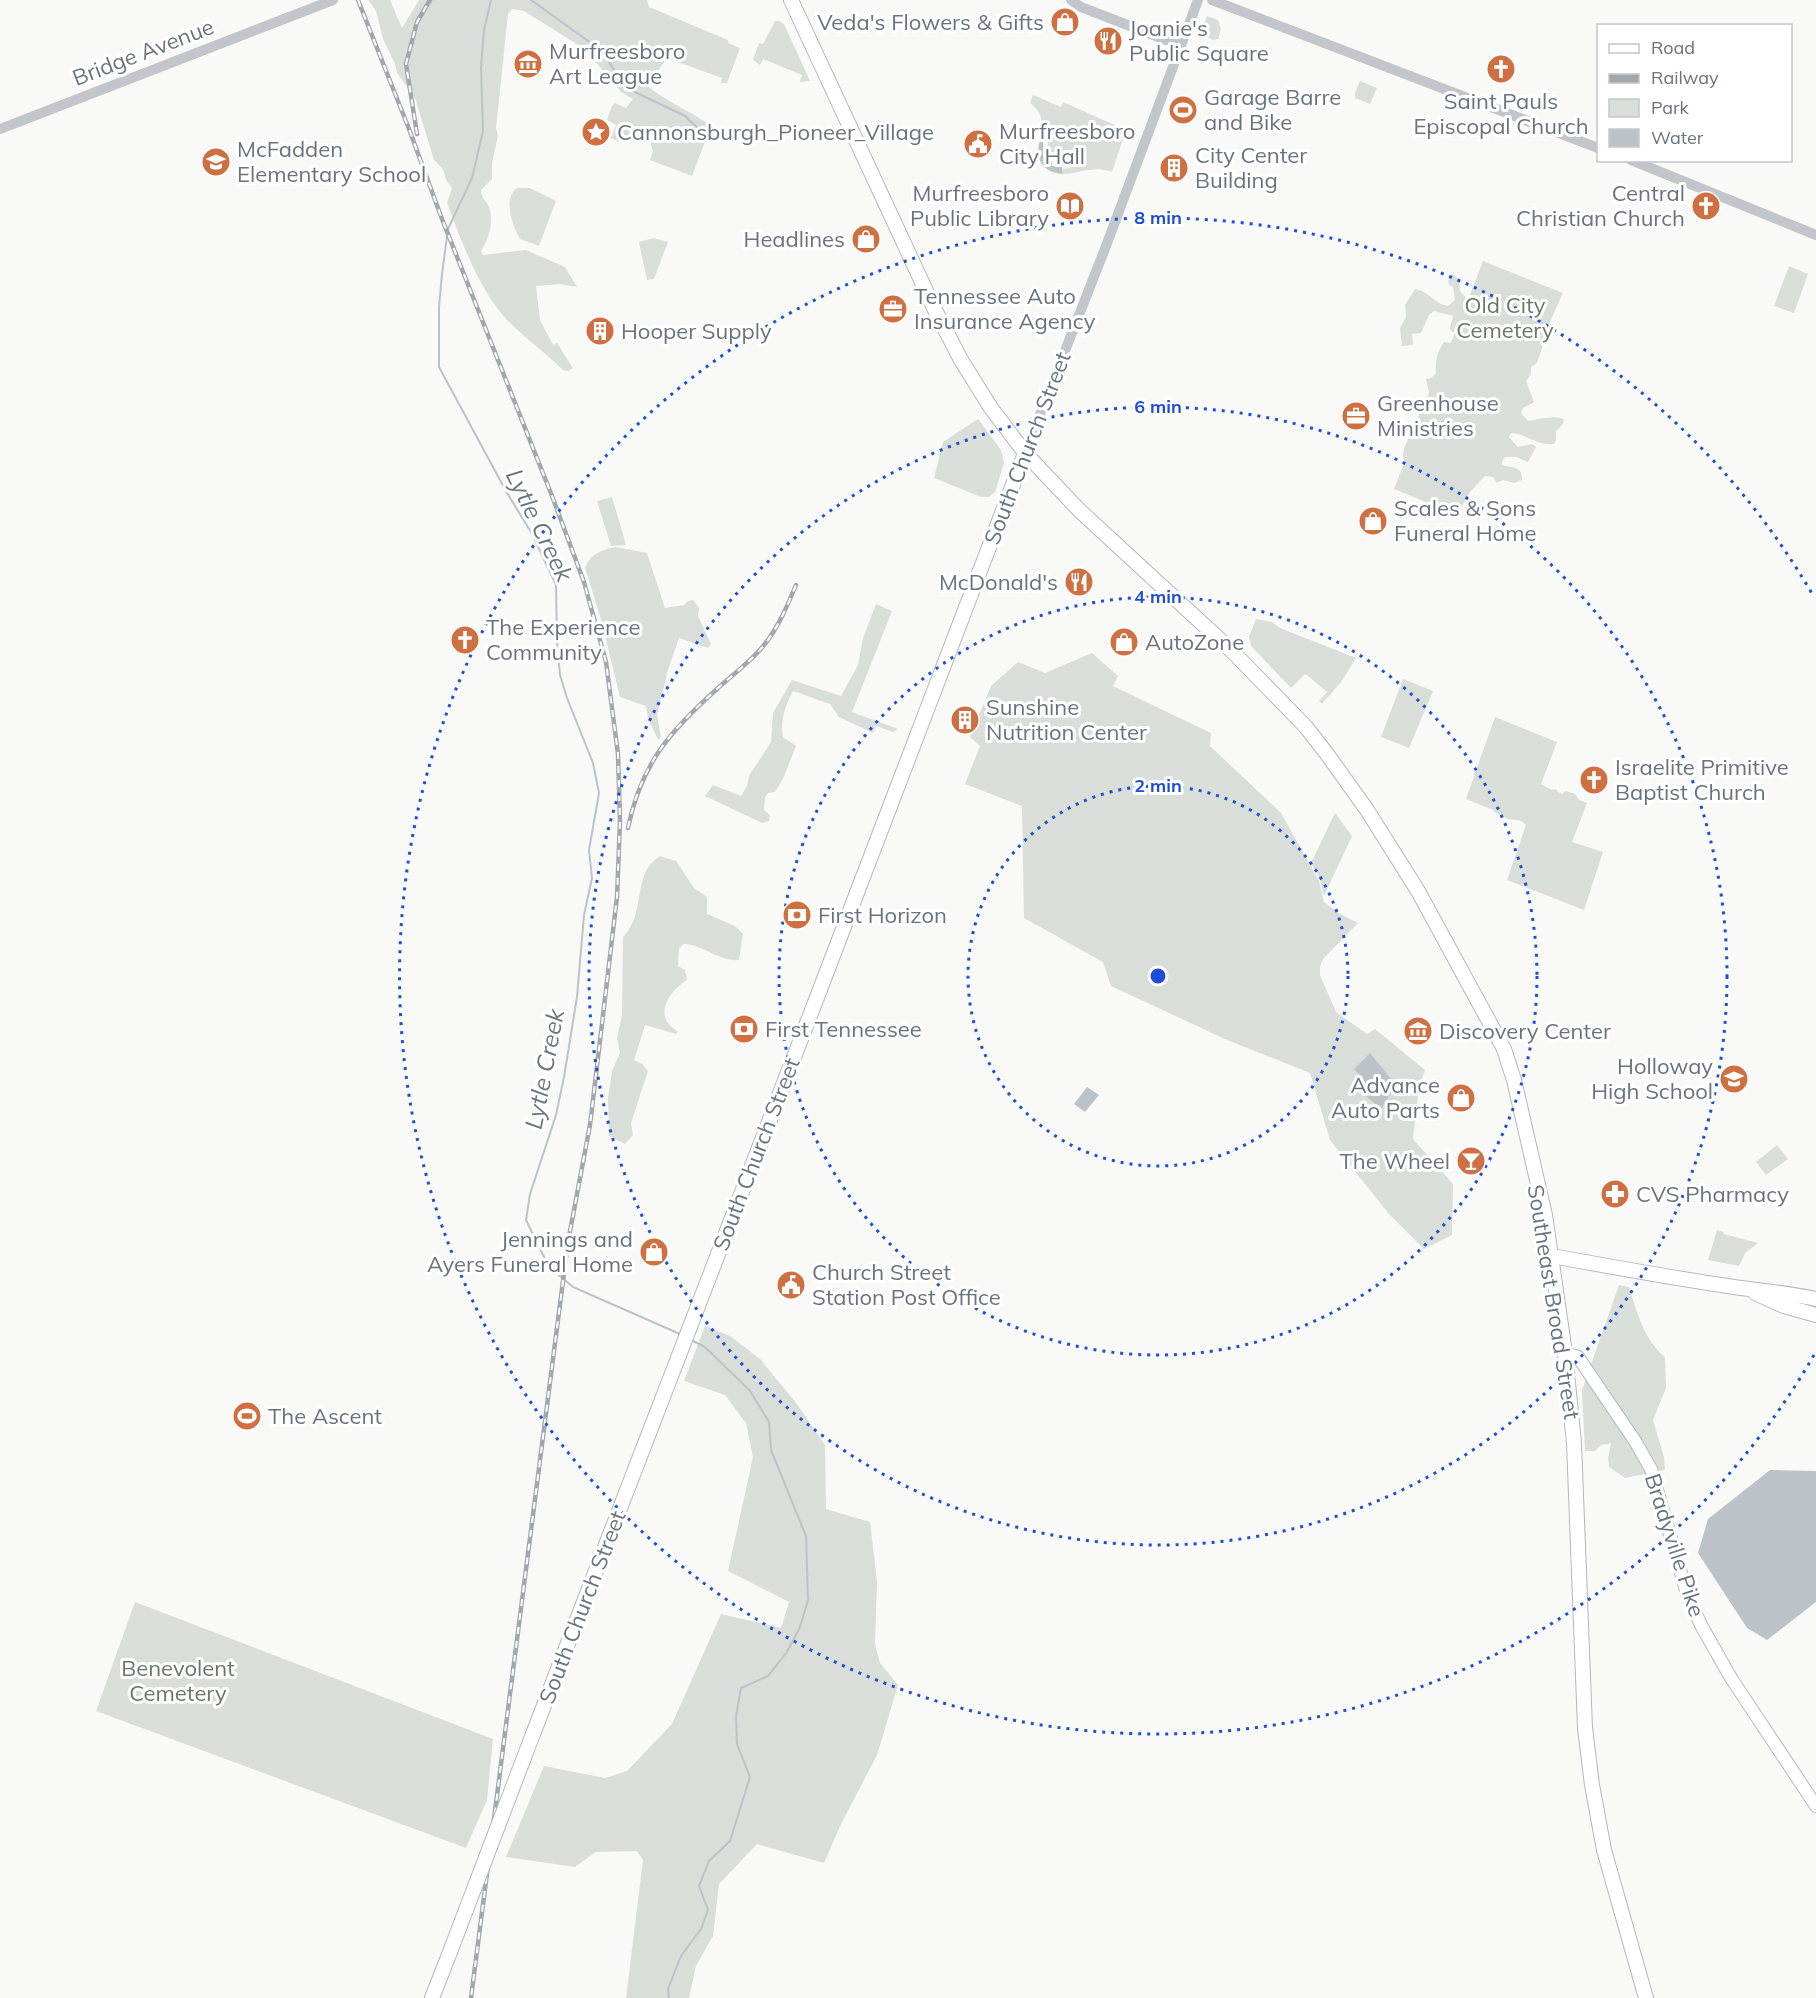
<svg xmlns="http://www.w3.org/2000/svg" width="1816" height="1998" viewBox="0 0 1816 1998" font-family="Mulish,sans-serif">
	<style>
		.green { fill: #d9ded8 }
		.water { fill: #bbc3c8 }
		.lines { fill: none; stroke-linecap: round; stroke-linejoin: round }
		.stream { stroke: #bbc3c8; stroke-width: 2 }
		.secondary-casing { stroke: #b5b9bd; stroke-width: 14 }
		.primary-casing { stroke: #b4b7bb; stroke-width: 16 }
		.tertiary { stroke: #c2c5c9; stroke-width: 10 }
		.secondary { stroke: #fff; stroke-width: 12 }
		.primary { stroke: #fff; stroke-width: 14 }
		.rail-casing { stroke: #a2a7ad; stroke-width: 4.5 }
		.rail { stroke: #fff; stroke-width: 2; stroke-dasharray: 7; stroke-linecap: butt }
		.primary-bridge-casing { stroke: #b4b7bb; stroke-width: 16; stroke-linecap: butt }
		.primary-bridge { stroke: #fff; stroke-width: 14 }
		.ring { fill: none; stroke: #1d4ed8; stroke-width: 3; stroke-dasharray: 3 6 }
		.labels { text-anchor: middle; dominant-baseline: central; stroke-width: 6; stroke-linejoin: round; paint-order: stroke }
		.poi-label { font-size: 22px; fill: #68737f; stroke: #fff; text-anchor: start }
		.street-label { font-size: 22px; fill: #68737f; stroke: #fff }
		.park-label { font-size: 22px; fill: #687866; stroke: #fff }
		.water-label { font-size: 24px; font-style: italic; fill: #68777f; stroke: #fff }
		.centre { fill: #1d4ed8; stroke: #fff; stroke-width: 3 }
		.ring-label { font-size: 18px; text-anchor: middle; font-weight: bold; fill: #1d4ed8; stroke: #fff; stroke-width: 6; stroke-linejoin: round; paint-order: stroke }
	</style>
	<rect width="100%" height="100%" fill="#f9faf8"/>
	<g class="green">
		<path d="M368,0H390L402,28L419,0H647L649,7L728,40V43L740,48L727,83H721L722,78L672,60L665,61L655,75L648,78L645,84C664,101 690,110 711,126L692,176L650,160L653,151L648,134L627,140L623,143L611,138L616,125L607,120L612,106L615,103L626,108L633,99L621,92L586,50L524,11L512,9L508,14L496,128L498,136L492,163V179L481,190C481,198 486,200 489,207C494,222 489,239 481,251L483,255L526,250L565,267L577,287L560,284L536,286L540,320L553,345L557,343L573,368L568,371L563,370C546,353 526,339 508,321C479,290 462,243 447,203L452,188L446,180L443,169L434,160L415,98L397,73L395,64L383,39L376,11Z"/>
		<polygon points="1207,16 1218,20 1221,29 1218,39 1213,40 1200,34"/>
		<polygon points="775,21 779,21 784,24 810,81 800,82 802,75 763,59 760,65 753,60 759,43 763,44"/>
		<polygon points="1360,81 1377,88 1370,104 1355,98 1355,93"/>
		<path d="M1033,95L1061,107L1063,102L1126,130L1112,172C1095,165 1081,173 1063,174V169L1071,168V164L1066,161L1059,162L1058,158H1055V153L1047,152L1048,138L1041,135C1044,121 1041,111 1030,103Z"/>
		<path d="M517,188H530L556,201L539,246L520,239C513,227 502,199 517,188Z"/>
		<polygon points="654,238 668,242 654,279 647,280 639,242"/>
		<path d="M1483,261L1563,293L1549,324L1550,325L1537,363L1531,367V374L1526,381L1534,402L1523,408L1521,413L1528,421C1539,419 1554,415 1564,419L1563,424L1556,431V440L1554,444C1539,446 1526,434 1511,433L1509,437L1518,447L1532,444L1536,447L1528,462L1516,457H1505L1502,461V465C1513,468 1523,466 1522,480L1514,483L1503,480L1497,483L1493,477L1485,476L1470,492L1457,515L1394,489L1405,461L1403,457L1404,448L1429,393L1426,379L1431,378L1436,373C1435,362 1437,351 1444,342L1451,343L1455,332H1452L1450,328L1453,316L1434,311L1429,315L1421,333L1412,334L1413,345L1402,346L1400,328L1406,317L1405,305L1415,289C1431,292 1434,304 1448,306L1455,300L1453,287L1449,285L1448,281L1452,274L1459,279L1460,291L1468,300Z"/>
		<polygon points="1789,266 1808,274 1794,313 1774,306"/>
		<polygon points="978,419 1001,450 1004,463 995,492 989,497 981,497 934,478 943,442"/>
		<polygon points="612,497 626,545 611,546 597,501"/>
		<path d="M616,547L647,553L665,608L684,605L688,601L693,600L699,608L698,616L711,644L708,648L679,638L668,670L657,715L661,737L658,740L648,718L646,706L620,697L601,619L585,568C590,554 603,549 616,547Z"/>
		<path d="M876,604L892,611L852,712L898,729L893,732L876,726L873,733L839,717L830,704L793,691C785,706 780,721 783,737L796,746L783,779L775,792L768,793L765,797L764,810L770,815L769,821L762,823L705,796L713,785L741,796L747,786L749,776L771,742L773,713L792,680L841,696L858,665L863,638Z"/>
		<polygon points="1256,619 1272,622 1280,628 1356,658 1341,682 1322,704 1319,701 1327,692 1308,676 1305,674 1291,688 1251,646 1249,637"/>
		<polygon points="1092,653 1118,676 1113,686 1211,733 1210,746 1281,813 1319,881 1324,902 1340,914 1358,923 1323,959 1320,966 1320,975 1336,1012 1367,1034 1375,1029 1425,1070 1419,1087 1413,1139 1453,1184 1452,1235 1424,1249 1389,1214 1330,1140 1310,1073 1227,1040 1111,986 1103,962 1024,918 1022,806 965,784 980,746 970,737 991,686 1018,662 1045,673"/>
		<polygon points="1403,679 1433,691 1409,748 1381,737"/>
		<path d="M1495,717L1557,742L1541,784L1552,790L1556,789L1558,792L1562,794L1566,791L1575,794L1579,800L1587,803L1572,842L1603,852L1584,910L1507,880L1526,825C1519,818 1516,821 1508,819C1504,817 1499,814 1495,812L1493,810L1466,799Z"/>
		<polygon points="1335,813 1352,836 1324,896 1320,879 1311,863"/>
		<path d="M660,856L676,861L694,888L707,897V914L735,926L743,934L739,960C720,962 704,945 684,944L679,948L678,966L685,970L687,980C675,987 658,1006 667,1022C670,1026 675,1029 678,1032L676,1034L645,1025L634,1060L642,1064L648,1071L631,1123L633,1135L625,1144L609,1136L608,1098L612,1071L620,1053L617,1038L622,1015L623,937C647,913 631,873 660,856Z"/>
		<polygon points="1777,1145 1788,1159 1766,1175 1756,1162"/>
		<polygon points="1717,1230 1723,1232 1724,1234 1758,1243 1745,1253 1739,1266 1708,1260"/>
		<path d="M1619,1285L1629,1287C1637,1312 1644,1340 1665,1357L1666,1388L1653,1420L1664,1457L1665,1470L1625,1478L1609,1467L1608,1458L1611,1443L1601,1445L1595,1451H1585L1582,1390Z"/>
		<polygon points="705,1326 730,1336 760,1359 797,1404 825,1445 826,1509 870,1522 877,1581 875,1644 880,1663 898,1685 877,1755 840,1826 824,1863 757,1844 719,1884 713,1936 696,1966 689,1998 626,1998 643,1860 637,1851 596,1852 575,1867 506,1857 544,1766 605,1778 627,1771 672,1724 721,1614 781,1628 789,1602 728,1571 753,1457 746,1423 725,1395 684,1381"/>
		<polygon points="135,1602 493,1739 487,1800 466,1848 96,1711"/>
	</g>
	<g class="water">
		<path d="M1040,139L1043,140V156H1051L1052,166L1062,167L1063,174C1041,172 1035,159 1040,139Z"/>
		<polygon points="1370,1053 1396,1085 1381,1109 1366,1096 1357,1079 1360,1075 1354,1069"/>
		<polygon points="1087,1087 1099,1095 1085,1112 1074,1104"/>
		<polygon points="1770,1470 1816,1471 1816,1602 1767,1640 1747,1628 1698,1553 1708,1519"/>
	</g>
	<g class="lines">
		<g class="stream">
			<polyline points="491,0 484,30 481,68 483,131 472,178 448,229 442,274 439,307 439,367 507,493 531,532 556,585 557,642 560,675 567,698 593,763 599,793 589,850 592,878 584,915 577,997 564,1077 556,1115 530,1194 526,1220 549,1267 573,1287 680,1334"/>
			<polyline points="531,0 602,51 616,73 635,92 685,116 706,136"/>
			<polyline points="669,1998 668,1989 681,1956 701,1929 708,1910 699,1886 709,1861 730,1841 750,1777 737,1744 736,1716 741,1688 768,1676 787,1652 800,1627 808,1600 806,1536 771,1450 769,1422 750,1391 705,1347 691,1340"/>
		</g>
		<g class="secondary-casing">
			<polyline id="secondary" points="1565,1353 1578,1357 1635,1441 1651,1469 1688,1597 1701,1625 1731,1678 1816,1806"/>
		</g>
		<g class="primary-casing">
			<g id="primary">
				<polyline points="791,0 934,308 961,360 991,408 1025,453 1079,510 1231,650 1306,727 1327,754 1367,810 1418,891 1504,1049 1514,1080 1545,1215 1565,1353 1574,1443 1585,1728 1592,1785 1604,1850 1646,1998"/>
				<path d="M1552,1256C1612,1267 1673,1278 1734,1287C1761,1291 1789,1293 1816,1299"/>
				<polyline points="1755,1293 1784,1306 1816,1315"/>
				<polyline points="533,1734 816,1000 1025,453"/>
				<polyline points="432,1998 450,1952"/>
			</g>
		</g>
		<g class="tertiary">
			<polyline points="1071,0 1081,7 1166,40 1177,39 1186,32"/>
			<polyline points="1212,0 1598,148"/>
			<polyline points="0,129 333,0"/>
			<polyline points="1631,160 1816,235"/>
			<polyline points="1025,453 1106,246 1198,0"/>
		</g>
		<use href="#secondary" class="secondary"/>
		<use href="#primary" class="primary"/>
		<g class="rail-casing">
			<g id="rail">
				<polyline points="358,0 409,129 442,219 552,496 584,582 606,662 618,754 620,821 617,897 590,1125 568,1242 471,1998"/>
				<polyline points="417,134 406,64 417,22 430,0"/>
				<path d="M628,828C641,764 670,731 717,689C730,677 745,666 758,652C776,633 786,609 796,585"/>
			</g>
		</g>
		<use href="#rail" class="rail"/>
		<g class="primary-bridge-casing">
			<polyline id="primary-bridge" points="450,1952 533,1734"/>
		</g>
		<use href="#primary-bridge" class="primary-bridge"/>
	</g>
	<g class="ring">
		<circle cx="1158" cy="976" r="190"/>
		<circle cx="1158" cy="976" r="379"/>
		<circle cx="1158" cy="976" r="569"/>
		<path d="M1814 1355A758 758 0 1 1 1814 597"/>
	</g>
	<defs>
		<g id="shop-disc" transform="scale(1.5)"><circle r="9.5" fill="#cf7043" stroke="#fff"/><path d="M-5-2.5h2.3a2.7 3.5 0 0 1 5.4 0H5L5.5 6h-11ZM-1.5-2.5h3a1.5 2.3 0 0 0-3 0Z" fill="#fff"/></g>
		<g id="restaurant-disc" transform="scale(1.5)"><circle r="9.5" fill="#cf7043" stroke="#fff"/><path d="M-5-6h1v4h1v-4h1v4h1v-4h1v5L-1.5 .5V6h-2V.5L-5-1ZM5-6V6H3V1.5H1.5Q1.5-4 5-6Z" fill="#fff"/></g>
		<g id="museum-disc" transform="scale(1.5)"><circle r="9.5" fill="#cf7043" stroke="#fff"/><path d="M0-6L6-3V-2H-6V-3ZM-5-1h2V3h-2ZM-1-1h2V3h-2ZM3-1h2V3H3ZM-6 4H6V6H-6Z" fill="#fff"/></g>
		<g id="church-disc" transform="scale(1.5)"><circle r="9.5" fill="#cf7043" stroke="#fff"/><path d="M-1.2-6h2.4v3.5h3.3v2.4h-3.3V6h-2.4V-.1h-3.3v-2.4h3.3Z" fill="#fff"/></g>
		<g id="stadium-disc" transform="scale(1.5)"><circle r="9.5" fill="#cf7043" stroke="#fff"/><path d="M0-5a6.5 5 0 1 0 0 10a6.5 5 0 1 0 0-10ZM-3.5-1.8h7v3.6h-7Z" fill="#fff"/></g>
		<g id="sight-disc" transform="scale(1.5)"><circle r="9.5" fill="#cf7043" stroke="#fff"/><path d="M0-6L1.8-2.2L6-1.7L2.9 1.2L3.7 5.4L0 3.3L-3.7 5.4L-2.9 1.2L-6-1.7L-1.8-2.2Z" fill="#fff"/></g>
		<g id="civic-disc" transform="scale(1.5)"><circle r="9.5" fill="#cf7043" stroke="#fff"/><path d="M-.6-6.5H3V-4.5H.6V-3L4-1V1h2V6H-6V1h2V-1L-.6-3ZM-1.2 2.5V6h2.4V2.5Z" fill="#fff"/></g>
		<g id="school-disc" transform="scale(1.5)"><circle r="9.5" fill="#cf7043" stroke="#fff"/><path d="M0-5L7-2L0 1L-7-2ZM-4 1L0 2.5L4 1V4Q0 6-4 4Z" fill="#fff"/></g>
		<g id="building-disc" transform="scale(1.5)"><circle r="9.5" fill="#cf7043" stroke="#fff"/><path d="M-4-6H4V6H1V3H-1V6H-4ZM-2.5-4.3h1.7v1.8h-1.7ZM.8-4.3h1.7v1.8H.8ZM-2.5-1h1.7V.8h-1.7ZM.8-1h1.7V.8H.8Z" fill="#fff"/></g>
		<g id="library-disc" transform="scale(1.5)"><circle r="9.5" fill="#cf7043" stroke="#fff"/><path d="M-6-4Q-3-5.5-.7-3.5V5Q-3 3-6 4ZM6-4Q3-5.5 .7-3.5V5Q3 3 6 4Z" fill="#fff"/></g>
		<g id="office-disc" transform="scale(1.5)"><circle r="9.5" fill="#cf7043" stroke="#fff"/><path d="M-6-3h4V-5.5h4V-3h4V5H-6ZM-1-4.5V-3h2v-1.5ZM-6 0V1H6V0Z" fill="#fff"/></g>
		<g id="bank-disc" transform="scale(1.5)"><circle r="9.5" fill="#cf7043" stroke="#fff"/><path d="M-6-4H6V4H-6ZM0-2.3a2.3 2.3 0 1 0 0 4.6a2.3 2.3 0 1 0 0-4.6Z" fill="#fff"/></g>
		<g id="bar-disc" transform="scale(1.5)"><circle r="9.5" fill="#cf7043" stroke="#fff"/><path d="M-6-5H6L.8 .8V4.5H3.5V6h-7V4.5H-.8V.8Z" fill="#fff"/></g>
		<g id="pharmacy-disc" transform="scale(1.5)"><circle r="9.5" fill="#cf7043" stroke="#fff"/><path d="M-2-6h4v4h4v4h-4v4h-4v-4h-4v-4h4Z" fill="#fff"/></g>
	</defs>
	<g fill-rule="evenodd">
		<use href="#shop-disc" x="1065" y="22"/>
		<use href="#restaurant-disc" x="1108" y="41"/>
		<use href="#museum-disc" x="528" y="64"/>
		<use href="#church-disc" x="1501" y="69"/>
		<use href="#stadium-disc" x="1183" y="110"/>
		<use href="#sight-disc" x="596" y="132"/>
		<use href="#civic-disc" x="978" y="144"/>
		<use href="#school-disc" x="216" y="162"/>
		<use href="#building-disc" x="1174" y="168"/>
		<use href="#library-disc" x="1070" y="206"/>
		<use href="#church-disc" x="1706" y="206"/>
		<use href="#shop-disc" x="866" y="239"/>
		<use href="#office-disc" x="893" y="309"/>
		<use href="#building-disc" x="600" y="331"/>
		<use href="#office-disc" x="1356" y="416"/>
		<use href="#shop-disc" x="1373" y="521"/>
		<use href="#restaurant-disc" x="1079" y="582"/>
		<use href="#church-disc" x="465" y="640"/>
		<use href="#shop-disc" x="1124" y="642"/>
		<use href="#building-disc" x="965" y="720"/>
		<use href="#church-disc" x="1594" y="780"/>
		<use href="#bank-disc" x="797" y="915"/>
		<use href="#bank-disc" x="744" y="1029"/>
		<use href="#museum-disc" x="1418" y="1031"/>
		<use href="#school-disc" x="1734" y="1079"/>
		<use href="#shop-disc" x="1461" y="1098"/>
		<use href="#bar-disc" x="1471" y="1161"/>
		<use href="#pharmacy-disc" x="1615" y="1194"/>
		<use href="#shop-disc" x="654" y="1252"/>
		<use href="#civic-disc" x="791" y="1285"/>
		<use href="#stadium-disc" x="247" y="1416"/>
	</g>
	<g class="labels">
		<g class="poi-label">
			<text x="1044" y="22" text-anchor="end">Veda's Flowers &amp; Gifts</text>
			<text x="1129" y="28">Joanie's<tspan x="1129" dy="25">Public Square</tspan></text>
			<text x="549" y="51">Murfreesboro<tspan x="549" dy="25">Art League</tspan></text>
			<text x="1204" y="97">Garage Barre<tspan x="1204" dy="25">and Bike</tspan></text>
			<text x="1501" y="101" text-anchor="middle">Saint Pauls<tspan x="1501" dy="25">Episcopal Church</tspan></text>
			<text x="999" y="131">Murfreesboro<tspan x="999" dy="25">City Hall</tspan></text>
			<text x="617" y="132">Cannonsburgh_Pioneer_Village</text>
			<text x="237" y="149">McFadden<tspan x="237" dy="25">Elementary School</tspan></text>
			<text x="1195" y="155">City Center<tspan x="1195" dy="25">Building</tspan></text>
			<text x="1049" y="193" text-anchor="end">Murfreesboro<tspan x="1049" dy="25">Public Library</tspan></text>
			<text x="1685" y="193" text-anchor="end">Central<tspan x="1685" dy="25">Christian Church</tspan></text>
			<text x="845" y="239" text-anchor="end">Headlines</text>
			<text x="914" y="296">Tennessee Auto<tspan x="914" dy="25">Insurance Agency</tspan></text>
			<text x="621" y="331">Hooper Supply</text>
			<text x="1377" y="403">Greenhouse<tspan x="1377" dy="25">Ministries</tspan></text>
			<text x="1394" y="508">Scales &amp; Sons<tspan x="1394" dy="25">Funeral Home</tspan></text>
			<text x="1058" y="582" text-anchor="end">McDonald's</text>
			<text x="486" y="627">The Experience<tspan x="486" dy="25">Community</tspan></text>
			<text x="1145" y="642">AutoZone</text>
			<text x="986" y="707">Sunshine<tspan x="986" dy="25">Nutrition Center</tspan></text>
			<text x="1615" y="767">Israelite Primitive<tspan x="1615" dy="25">Baptist Church</tspan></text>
			<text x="818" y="915">First Horizon</text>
			<text x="765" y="1029">First Tennessee</text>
			<text x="1439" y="1031">Discovery Center</text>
			<text x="1713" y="1066" text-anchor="end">Holloway<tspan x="1713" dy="25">High School</tspan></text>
			<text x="1440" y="1085" text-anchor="end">Advance<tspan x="1440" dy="25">Auto Parts</tspan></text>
			<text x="1450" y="1161" text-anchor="end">The Wheel</text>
			<text x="1636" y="1194">CVS Pharmacy</text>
			<text x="633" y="1239" text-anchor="end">Jennings and<tspan x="633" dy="25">Ayers Funeral Home</tspan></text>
			<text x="812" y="1272">Church Street<tspan x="812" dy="25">Station Post Office</tspan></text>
			<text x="268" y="1416">The Ascent</text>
		</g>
		<g class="street-label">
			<text transform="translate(143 52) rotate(-21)">Bridge Avenue</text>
			<text transform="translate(1027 448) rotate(-69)">South Church Street</text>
			<text transform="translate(756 1154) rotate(-69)">South Church Street</text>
			<text transform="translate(1554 1302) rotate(81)">Southeast Broad Street</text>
			<text transform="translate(1675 1545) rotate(72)">Bradyville Pike</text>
			<text transform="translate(582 1607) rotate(-69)">South Church Street</text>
		</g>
		<g class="park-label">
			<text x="1505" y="305">Old City<tspan x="1505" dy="25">Cemetery</tspan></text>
			<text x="178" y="1668">Benevolent<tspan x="178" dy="25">Cemetery</tspan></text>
		</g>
		<g class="water-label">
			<text transform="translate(540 525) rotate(64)">Lytle Creek</text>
			<text transform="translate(544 1069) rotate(-79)">Lytle Creek</text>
		</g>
	</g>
	<circle cx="1158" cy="976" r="9" class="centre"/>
	<g class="ring-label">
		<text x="1158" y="224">8 min</text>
		<text x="1158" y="413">6 min</text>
		<text x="1158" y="603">4 min</text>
		<text x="1158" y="792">2 min</text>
	</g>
	<rect x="1597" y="24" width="195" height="138" fill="#ffffff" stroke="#c3c7cc" stroke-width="1.5"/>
	<rect x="1609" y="44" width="30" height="9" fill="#ffffff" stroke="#c3c7cc" stroke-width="1.5"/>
	<text x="1651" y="54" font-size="18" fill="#68737f">Road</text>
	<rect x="1609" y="74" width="30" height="9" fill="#a2a7ad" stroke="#c3c7cc" stroke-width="1.5"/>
	<text x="1651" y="84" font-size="18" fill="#68737f">Railway</text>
	<rect x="1609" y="99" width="30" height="18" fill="#d9ded8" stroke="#c3c7cc" stroke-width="1.5"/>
	<text x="1651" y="114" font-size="18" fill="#68737f">Park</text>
	<rect x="1609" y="129" width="30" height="18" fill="#bbc3c8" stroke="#c3c7cc" stroke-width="1.5"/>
	<text x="1651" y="144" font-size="18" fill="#68737f">Water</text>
</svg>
